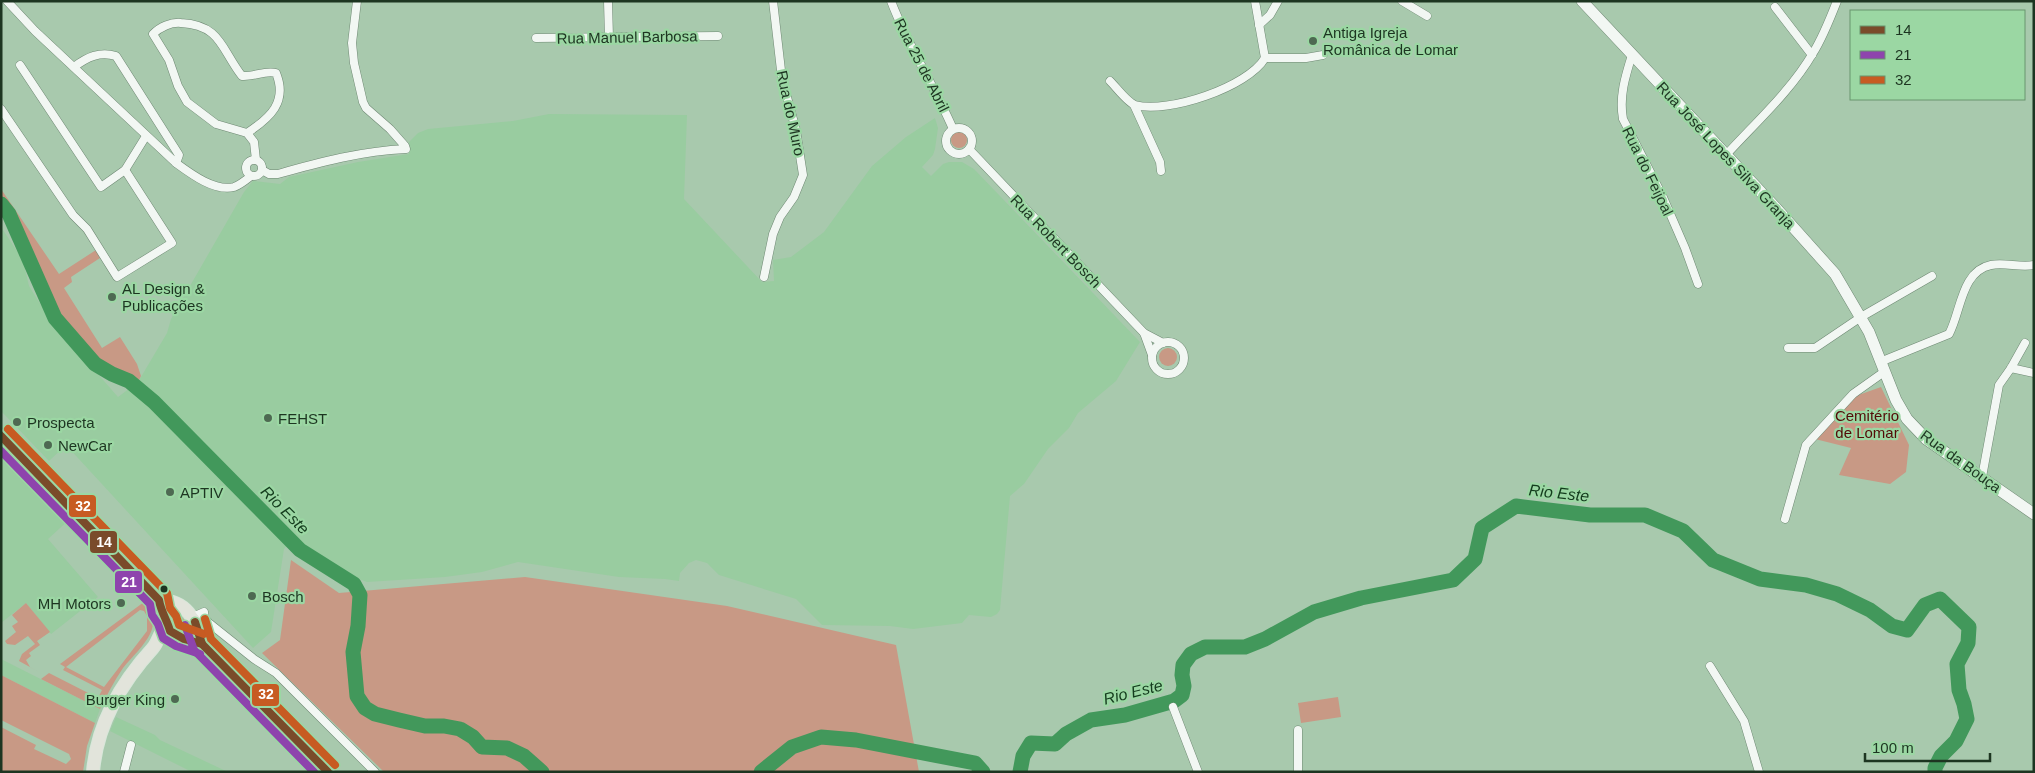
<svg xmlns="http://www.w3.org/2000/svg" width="2035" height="773" viewBox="0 0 2035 773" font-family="Arial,sans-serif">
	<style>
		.built { fill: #99cca0 }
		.green { fill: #c89985; fill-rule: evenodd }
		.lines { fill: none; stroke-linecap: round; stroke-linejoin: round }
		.river { stroke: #42985b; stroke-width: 15 }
		.street-casing { stroke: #6e8873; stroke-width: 9 }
		.secondary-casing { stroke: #6e8873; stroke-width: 12 }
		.primary-casing { stroke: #d8e7da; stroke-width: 14 }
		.street { stroke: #f2f7f3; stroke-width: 8 }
		.secondary { stroke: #f2f7f3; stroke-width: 11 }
		.primary { stroke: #e2e4db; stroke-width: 12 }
		.bus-1-casing { stroke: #9bd7a3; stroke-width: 11 }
		.bus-2-casing { stroke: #9bd7a3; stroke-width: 11 }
		.bus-3-casing { stroke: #9bd7a3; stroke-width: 11 }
		.bus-1 { stroke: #7a4b2a; stroke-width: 8 }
		.bus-2 { stroke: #8e44ad; stroke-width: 8 }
		.bus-3 { stroke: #c75b22; stroke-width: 8 }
		.poi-dot { fill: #4e6952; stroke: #9bd7a3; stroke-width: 2 }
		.bus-dot { fill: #1d3521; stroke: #9bd7a3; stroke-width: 2 }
		.labels { text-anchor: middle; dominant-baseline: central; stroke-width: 4.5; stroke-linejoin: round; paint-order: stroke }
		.poi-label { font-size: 15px; fill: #1d3521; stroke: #9bd7a3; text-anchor: start }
		.street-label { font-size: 15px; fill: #1d3521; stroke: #9bd7a3 }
		.park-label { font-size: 15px; fill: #530a07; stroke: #9bd7a3 }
		.water-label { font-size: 16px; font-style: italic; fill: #143c1d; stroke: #9bd7a3 }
		.line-badge { stroke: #9bd7a3; stroke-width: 2 }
		.badge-label { font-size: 14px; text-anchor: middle; font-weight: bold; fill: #fff }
	</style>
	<rect width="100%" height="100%" fill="#a8c9ad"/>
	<g class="built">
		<polygon points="549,114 687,115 684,199 762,282 774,281 773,260 791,257 824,232 872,166 906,137 935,118 938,128 935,149 933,155 922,167 931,176 943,164 949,162 962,162 974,169 1140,342 1116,381 1078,413 1069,428 1048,449 1024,484 1010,496 1000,610 997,614 991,617 969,615 962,623 913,629 890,626 822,625 796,599 719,575 707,563 696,560 689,563 680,573 679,581 665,579 619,577 518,562 482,572 445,577 367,582 351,576 294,538 284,549 271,632 253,648 66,445 49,461 1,411 1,227 23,260 29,286 49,318 118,397 138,382 167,333 171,319 244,192 253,181 280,184 289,177 358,162 409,154 409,142 418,133 428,129 513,121"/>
		<polygon points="1,449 71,518 48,539 98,597 51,634 26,603 1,623"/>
		<polygon points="1,648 1,659 100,709 95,723 1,675"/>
		<polygon points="116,717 155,735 160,740 228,772 192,772 110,731"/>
	</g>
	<g class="green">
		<circle cx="959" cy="140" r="8"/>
		<polygon points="1,189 59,274 96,250 100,258 71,277 72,282 64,288 102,348 120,337 137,364 141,376 138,382 129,375 111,370 97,361 77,340 56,313 21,235 1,197"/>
		<circle cx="1168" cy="357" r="9"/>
		<polygon points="1881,387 1909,445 1906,472 1890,484 1839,475 1851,448 1815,439 1853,397"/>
		<polygon points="291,560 339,593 525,577 727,606 896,645 919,772 384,772 262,653 280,640"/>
		<path d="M144,602C152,610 156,624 150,634C144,646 132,657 123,668C114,681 107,695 100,709L41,679L49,673L98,698L102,690L63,670L65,667L60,664ZM140,610L144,611L147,616V631L104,687L66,667Z"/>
		<polygon points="26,603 50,632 37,641 40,645 29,653 31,656 26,660 30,667 39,672 19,661 22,654 35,644 28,636 15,645 7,644 5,641 16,632 12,626 18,622 12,615"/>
		<circle cx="179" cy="623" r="6"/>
		<polygon points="1,675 95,723 87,746 83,772 1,772 1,727 36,745 34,749 66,764 71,759 69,754 1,720"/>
		<polygon points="1338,697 1341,717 1301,723 1298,703"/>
	</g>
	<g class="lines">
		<g class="river">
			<polyline points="1,204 9,214 55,318 95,364 112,374 129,381 154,402 300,550 354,584 360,595 358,626 353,652 357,696 365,708 375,714 399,720 425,726 444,726 460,729 473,737 482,747 507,748 524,756 542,772"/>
			<polyline points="761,772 792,747 821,737 856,740 975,763 983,772"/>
			<polyline points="1020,772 1023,756 1031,743 1055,744 1066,734 1091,720 1125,715 1174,701 1182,695 1184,686 1182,675 1183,665 1191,654 1205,647 1245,647 1265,639 1314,612 1361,598 1453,580 1475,559 1482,528 1516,506 1590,515 1645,515 1683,531 1713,560 1760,579 1806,585 1837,594 1870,610 1892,626 1907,630 1925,605 1940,599 1969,627 1968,643 1957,664 1959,690 1964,704 1967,719 1956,741 1941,756 1935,768 1935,772"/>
		</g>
		<g class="street-casing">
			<g id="street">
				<path d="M7,1L35,31L176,163C191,174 215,192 234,187C240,185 246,180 251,176"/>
				<polyline points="608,1 609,38"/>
				<path d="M891,1C908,46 934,85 953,129"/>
				<polyline points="1255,1 1265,58"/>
				<polyline points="1402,1 1427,16"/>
				<polyline points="1775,7 1812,55"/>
				<polyline points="1259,25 1270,15 1278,1"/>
				<polyline points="536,38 718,36"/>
				<path d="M1632,55C1625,77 1619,97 1623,119L1662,195L1685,248L1698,284"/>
				<polyline points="1265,58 1306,58 1323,55"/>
				<polyline points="20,65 101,187 125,170 146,136"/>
				<path d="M74,67C87,57 100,51 116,56L179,155L176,163"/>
				<path d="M1110,81C1117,88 1127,102 1135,105C1168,114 1248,87 1265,58"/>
				<polyline points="1134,105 1160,162 1161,171"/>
				<polyline points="1,109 73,215 87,229 117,277 172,243 125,170"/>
				<circle cx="959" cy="141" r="13"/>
				<path d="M247,133C270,118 288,102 276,73C265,70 254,77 242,76C221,49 221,25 181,23C171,22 160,27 153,34L169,60L178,86L187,102L216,124L247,133L254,142L256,160"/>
				<polyline points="969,149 1144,333 1163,343"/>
				<path d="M1726,155C1755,123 1791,91 1813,53C1823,37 1830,19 1837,1"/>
				<circle cx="254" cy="168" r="8"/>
				<path d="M262,170L269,174H278C320,162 362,151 406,149L405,146L390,129L366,108L363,102L354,63L352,43L357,1"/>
				<polyline points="764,277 773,234 780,217 794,197 803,175 796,130 782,79 773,1"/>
				<polyline points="1144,333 1152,355"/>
				<circle cx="1168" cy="358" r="16"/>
				<polyline points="1788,348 1815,348 1861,317 1932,276"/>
				<path d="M1880,362L1949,334C1961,312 1961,271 1991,265C2005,262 2020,268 2034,265"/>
				<polyline points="2011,368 2034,373"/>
				<polyline points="1982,477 1999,385 2011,368 2025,343"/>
				<polyline points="1785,519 1806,445 1853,394 1884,372"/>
				<polyline points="193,617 204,612 205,619 209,623 254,659 276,673 375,772"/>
				<polyline points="1710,666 1744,721 1759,772"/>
				<polyline points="1173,707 1198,772"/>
				<polyline points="1298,730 1298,772"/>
				<polyline points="124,772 131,745"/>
			</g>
		</g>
		<g class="secondary-casing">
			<polyline id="secondary" points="1582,1 1775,207 1835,274 1869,332 1896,400 1907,419 1926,439 2034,514"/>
		</g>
		<g class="primary-casing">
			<g id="primary">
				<path d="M1,436L152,592C160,602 158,613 167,620"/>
				<path d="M159,600C187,600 196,620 202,644L328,772"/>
				<path d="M168,618C166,628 170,634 180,637L190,632L194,620"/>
				<path d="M93,772C97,723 121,683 153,648C159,641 159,632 167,625"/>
			</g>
		</g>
		<use href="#street" class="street"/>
		<use href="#secondary" class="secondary"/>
		<use href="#primary" class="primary"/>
		<g class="bus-1-casing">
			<g id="bus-1">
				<path d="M1,436L159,600C161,612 167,620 170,631L184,639L202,644"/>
				<polyline points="195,622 202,644 328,772"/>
			</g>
		</g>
		<g class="bus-2-casing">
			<g id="bus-2">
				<polyline points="1,451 150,604 152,615 158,624 163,638 176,646 200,654"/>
				<polyline points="185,625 194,650 314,772"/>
			</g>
		</g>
		<g class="bus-3-casing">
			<g id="bus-3">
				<polyline points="8,429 167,593 170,608 176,616 179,625 204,634"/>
				<polyline points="205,619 211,639 335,765"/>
			</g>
		</g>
		<use href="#bus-1" class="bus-1"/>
		<use href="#bus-2" class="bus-2"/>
		<use href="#bus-3" class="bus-3"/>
	</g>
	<g class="poi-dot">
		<circle cx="1313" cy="41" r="5"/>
		<circle cx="112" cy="297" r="5"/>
		<circle cx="268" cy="418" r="5"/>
		<circle cx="17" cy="422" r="5"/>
		<circle cx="48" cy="445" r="5"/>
		<circle cx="170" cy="492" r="5"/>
		<circle cx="252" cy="596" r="5"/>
		<circle cx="121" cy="603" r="5"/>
		<circle cx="175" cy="699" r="5"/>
	</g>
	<circle class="bus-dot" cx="164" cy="589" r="4.5"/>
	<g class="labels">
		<g class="poi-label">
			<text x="1323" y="32">Antiga Igreja<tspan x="1323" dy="17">Românica de Lomar</tspan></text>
			<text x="122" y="288">AL Design &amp;<tspan x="122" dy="17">Publicações</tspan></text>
			<text x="278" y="418">FEHST</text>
			<text x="27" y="422">Prospecta</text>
			<text x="58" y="445">NewCar</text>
			<text x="180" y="492">APTIV</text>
			<text x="262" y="596">Bosch</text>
			<text x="111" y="603" text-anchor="end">MH Motors</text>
			<text x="165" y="699" text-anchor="end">Burger King</text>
		</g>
		<g class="street-label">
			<text transform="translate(627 37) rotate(-1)">Rua Manuel Barbosa</text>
			<text transform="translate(922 65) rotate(63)">Rua 25 de Abril</text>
			<text transform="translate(791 113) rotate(78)">Rua do Muro</text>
			<text transform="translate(1726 155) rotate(47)">Rua José Lopes Silva Granja</text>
			<text transform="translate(1648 171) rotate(64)">Rua do Feijoal</text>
			<text transform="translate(1056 241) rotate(46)">Rua Robert Bosch</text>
			<text transform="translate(1961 461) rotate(36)">Rua da Bouça</text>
		</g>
		<g class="park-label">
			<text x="1867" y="415">Cemitério<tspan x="1867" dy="17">de Lomar</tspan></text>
		</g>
		<g class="water-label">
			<text transform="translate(1559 493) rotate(6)">Rio Este</text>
			<text transform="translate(285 510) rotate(45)">Rio Este</text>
			<text transform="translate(1133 692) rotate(-14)">Rio Este</text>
		</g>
	</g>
	<g class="line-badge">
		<rect x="68" y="494" width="29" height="24" rx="5" fill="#c75b22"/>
		<rect x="89" y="530" width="29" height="24" rx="5" fill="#7a4b2a"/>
		<rect x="114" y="570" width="29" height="24" rx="5" fill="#8e44ad"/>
		<rect x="251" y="683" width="29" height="24" rx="5" fill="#c75b22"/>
	</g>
	<g class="badge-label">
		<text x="83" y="511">32</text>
		<text x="104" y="547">14</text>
		<text x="129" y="587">21</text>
		<text x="266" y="699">32</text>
	</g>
	<rect width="2035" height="773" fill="none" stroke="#1d3521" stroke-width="5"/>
	<rect x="1850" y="10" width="175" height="90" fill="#9bd7a3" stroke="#69966f"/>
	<rect x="1860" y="26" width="25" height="8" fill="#7a4b2a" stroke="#69966f"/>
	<text x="1895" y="35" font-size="15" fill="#1d3521">14</text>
	<rect x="1860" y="51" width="25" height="8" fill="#8e44ad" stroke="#69966f"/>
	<text x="1895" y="60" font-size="15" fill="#1d3521">21</text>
	<rect x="1860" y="76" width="25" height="8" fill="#c75b22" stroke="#69966f"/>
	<text x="1895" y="85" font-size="15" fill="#1d3521">32</text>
	<path d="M1865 753v8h125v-8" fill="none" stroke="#1d3521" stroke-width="2.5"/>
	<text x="1872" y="753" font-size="15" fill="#1d3521" stroke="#9bd7a3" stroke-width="4" paint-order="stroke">100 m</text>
</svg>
